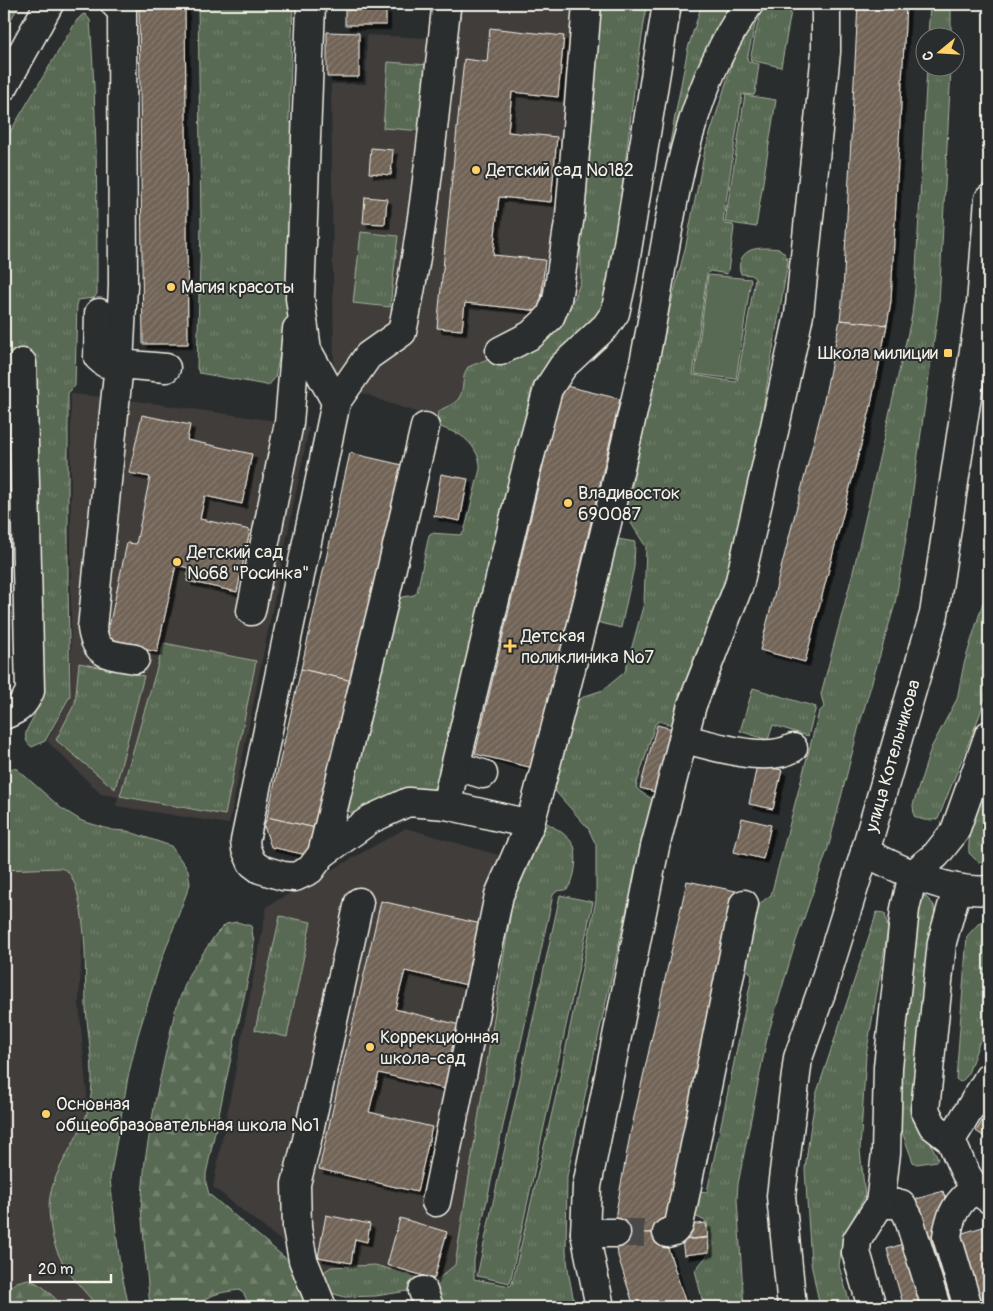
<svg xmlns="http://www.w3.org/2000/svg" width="993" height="1311" viewBox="0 0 993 1311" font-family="Pangolin,sans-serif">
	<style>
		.built { fill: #3f3d3a }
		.grass { fill: url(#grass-tufts); stroke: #a6ae9e }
		.forest { fill: url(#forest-firs); stroke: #a6ae9e }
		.pitch { fill: #586a53; stroke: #a6ae9e }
		.building { fill: url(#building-hatch); stroke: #f4f1e8; filter: url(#shadow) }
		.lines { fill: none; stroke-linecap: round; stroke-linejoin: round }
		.minor-tunnel { stroke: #484a4a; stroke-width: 28; stroke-dasharray: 28 14; stroke-linecap: butt }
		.minor-casing { stroke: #f4f1e8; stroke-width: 31 }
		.major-casing { stroke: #f4f1e8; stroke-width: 31 }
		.minor { stroke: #2a2d2e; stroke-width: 28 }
		.major { stroke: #2a2d2e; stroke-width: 28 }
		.poi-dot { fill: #ffd166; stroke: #2a2d2e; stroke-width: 2 }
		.labels { text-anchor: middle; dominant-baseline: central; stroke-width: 4; stroke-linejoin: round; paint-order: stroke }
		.poi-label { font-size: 18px; fill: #f4f1e8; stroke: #2a2d2e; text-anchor: start }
		.street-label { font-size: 18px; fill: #f4f1e8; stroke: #2a2d2e }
	</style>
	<defs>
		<pattern id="grass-tufts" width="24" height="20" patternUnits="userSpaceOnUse" patternTransform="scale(1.25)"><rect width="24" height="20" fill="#586a53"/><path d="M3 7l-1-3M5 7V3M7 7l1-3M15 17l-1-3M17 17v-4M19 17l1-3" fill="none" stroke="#71806c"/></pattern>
		<pattern id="forest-firs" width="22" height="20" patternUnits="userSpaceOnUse" patternTransform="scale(1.25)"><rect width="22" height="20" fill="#586a53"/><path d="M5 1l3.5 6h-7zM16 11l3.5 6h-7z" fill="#71806c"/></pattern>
		<pattern id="building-hatch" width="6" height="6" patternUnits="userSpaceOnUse" patternTransform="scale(1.25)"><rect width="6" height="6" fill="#716357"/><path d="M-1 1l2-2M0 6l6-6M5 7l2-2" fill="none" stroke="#867a6f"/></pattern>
		<filter id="shadow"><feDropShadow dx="4.5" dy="4.5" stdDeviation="0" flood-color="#0009"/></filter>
	</defs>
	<rect width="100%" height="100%" fill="#2a2d2e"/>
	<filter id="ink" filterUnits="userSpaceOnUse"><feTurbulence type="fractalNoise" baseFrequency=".02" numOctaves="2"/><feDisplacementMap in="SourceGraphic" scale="10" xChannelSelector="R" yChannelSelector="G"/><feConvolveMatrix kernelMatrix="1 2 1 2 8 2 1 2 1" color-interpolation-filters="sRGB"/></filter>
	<g filter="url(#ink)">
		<g class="built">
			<polygon points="433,4 646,4 603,282 469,414 435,418 388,403 334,381 331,84 366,84 367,35 428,38"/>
			<polygon points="71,394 115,398 289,423 309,428 229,824 116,806 118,797 101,794 47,741 71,696"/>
			<polygon points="43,792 72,819 84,911 79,1003 98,1224 113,1307 4,1307 4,794"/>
			<polygon points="406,828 532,865 459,1269 435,1281 410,1274 406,1289 340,1288 213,1187 267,906"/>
		</g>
		<g class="grass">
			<polygon points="4,4 20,4 4,31"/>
			<polygon points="198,4 299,4 293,8 289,120 296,132 293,291 275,378 268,386 266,385 199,373 197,368 201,224"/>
			<path d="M595,4H647L635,82L610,289L606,302L592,324L536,378L532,387L438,783L432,790L402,793L366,811L351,813L346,809L397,598L414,595L417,592L429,535L431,533L460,535L464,532L480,469C481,457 472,442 460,435C455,432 447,430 441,427C429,405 450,411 459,398C465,389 461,376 468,367L500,354L575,298L581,280L580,192Z"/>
			<polygon points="702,4 729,4 672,155 669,148 688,48"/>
			<path d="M760,4L747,59L749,62L759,64L755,93L754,95L745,94L742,95L723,221L725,224L733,225L734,228L728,271L727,274L710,271L707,274L693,375L737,382L755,279L752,275L741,274C737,265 741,254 751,250C759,247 771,248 780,249L785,254L788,261L759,432L728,581L682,728L659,721L655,724L636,787C642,796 650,794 656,805L645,857L627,908L567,1176L566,1251L569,1276L575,1307H439L420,1289L376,1296L345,1297L334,1294L324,1286L322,1278L324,1272L331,1267L375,1265L434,1282L455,1265L515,885L539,825L547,823C557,829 568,835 574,846C578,855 575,881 568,888C565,891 561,890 557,891L553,895L474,1260V1279L510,1286L512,1284L557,1091L596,900V845L588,828L555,791V778L573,704L585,696L603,690L625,672L644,603L646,547L629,520L626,507L631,492L663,335L686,245L705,150L743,29Z"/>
			<polygon points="762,4 780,4 792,6 781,67 750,60"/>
			<polygon points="930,4 951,4 951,37 928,37"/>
			<path d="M85,14L90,20C97,111 97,202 97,294L94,298L77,300L75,386L68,393V587L70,696L45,741L32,747C19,738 29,726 34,716C35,712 36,707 37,703L23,359L4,350V142L77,20L82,15Z"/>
			<polygon points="388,62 429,65 424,131 383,128"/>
			<polygon points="927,68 951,68 939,304 908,526 895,604 859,726 829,845 796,941 767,1038 738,1184 737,1199 744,1307 704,1307 695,1270 711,1251 707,1222 695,1216 691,1211 692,1190 707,1192 752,976 749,971 740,968 750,911 771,895 819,712 824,707 821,694 853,572 912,315 915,288"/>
			<polygon points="745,95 776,100 756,227 725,222"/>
			<polygon points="361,232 398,236 390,307 353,303"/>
			<polygon points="612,538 635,542 634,567 621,628 593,621"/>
			<path d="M989,583V686L979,717L938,819C928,821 923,821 914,816L913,805L931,748L957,699L964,664Z"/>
			<polygon points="164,643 256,661 225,815 120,796"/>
			<polygon points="79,663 144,676 115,789 56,740 75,703"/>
			<polygon points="753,688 816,707 808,736 773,725 768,740 740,731"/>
			<path d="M12,768L17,769L61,808L82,821L112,830L127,831L171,846L188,870L190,884L160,964L138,1035L128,1077L110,1179L120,1266L129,1307H98C68,1272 51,1258 49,1208C49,1173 78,1143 88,1110C97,1080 88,1039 86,1008C85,969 87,929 77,891C76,886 71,874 67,871C65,869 62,869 60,868L4,870V794L8,789V771Z"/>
			<path d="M989,777V864L978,862L969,853C967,827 981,801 989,777Z"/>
			<polygon points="560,895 593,902 510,1283 477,1276"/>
			<polygon points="925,896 934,905 935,923 918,1119 938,1158 937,1161 917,1164 913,1162 898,1121 901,1067 920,897"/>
			<polygon points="877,912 885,913 888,929 866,1055 860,1150 865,1196 843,1237 839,1266 851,1307 820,1307 811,1263 805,1169 810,1131 816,1095"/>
			<polygon points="280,916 311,922 287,1037 255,1030"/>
			<polygon points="989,919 989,1025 979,1043 967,1076 962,1081 960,1082 956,1079 967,936 980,922"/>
		</g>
		<g class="forest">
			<path d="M237,922L251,926L254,942L251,965L206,1174V1183L209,1194L296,1267L312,1307H250L244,1294L239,1290C223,1292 207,1294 196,1307H150L141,1208L145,1160L155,1102L175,1011L189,974L216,934L226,924Z"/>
			<path d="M28,1279C44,1285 52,1295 63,1307H4V1291L17,1282Z"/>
		</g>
		<polygon class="pitch" points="708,275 751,279 736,379 695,374"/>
		<g class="building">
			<polygon points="139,4 185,4 188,344 143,344"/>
			<polygon points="858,4 906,4 891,301 887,325 840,320 843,293"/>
			<rect x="345" y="10" width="41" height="15"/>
			<polygon points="490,28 564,36 558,97 512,92 508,132 557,137 551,202 499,197 493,255 545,260 540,311 465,303 462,330 437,328 464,59 487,62"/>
			<polygon points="327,32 359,33 359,77 327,77"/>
			<polygon points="371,148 393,150 391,175 369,173"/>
			<polygon points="365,197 387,199 385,224 363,223"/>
			<polygon points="840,320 887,325 870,410 805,662 760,650 823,405"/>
			<polygon points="562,385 620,399 533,768 475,754"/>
			<polygon points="142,415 190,425 187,440 252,454 242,504 205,496 200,519 250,530 237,592 187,581 189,568 176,565 157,652 106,641 127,543 136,544 150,477 129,473"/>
			<polygon points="350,453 402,465 353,681 301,669"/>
			<polygon points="441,474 468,479 460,521 434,516"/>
			<polygon points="301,669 353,681 320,829 267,817"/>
			<polygon points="657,725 680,731 663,794 640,788"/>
			<polygon points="757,765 782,770 773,809 749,804"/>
			<polygon points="267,817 320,829 311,856 271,847 264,826"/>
			<polygon points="742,818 771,825 763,859 734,852"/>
			<polygon points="687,881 736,891 667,1220 667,1233 616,1233 616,1212 630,1135"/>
			<polygon points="381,901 481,924 467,985 405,971 395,1009 460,1025 445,1089 379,1073 369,1112 432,1127 417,1192 319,1169"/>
			<polygon points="989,1110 989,1140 976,1131"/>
			<polygon points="943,1191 956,1235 986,1226 989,1236 989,1307 941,1307 910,1201"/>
			<polygon points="326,1215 370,1224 367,1242 355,1239 351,1263 318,1257"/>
			<polygon points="400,1218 447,1232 434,1279 387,1265"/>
			<polygon points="706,1223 708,1237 682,1240 681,1226"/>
			<polygon points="616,1233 667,1233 667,1245 687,1307 634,1307 618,1256"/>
			<polygon points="708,1238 709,1252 684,1255 682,1240"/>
			<polygon points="913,1241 932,1307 904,1307 887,1249"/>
		</g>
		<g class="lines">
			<polyline class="minor-tunnel" points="616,1233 667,1233"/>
			<g class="minor-casing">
				<g id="minor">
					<polyline points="115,4 122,11 123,286 119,364 166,368"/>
					<polyline points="311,4 300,298 307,350 336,402 245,841 246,849 252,863 260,869 283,876 295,877 310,870 322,854 371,819 408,802 446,805 530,824 499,895 436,1202"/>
					<polyline points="4,86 49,4"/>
					<path d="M99,313L98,357L105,363L119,364L92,628C96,657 110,654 135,659"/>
					<polyline points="500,351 531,335 550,317 557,300 570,215 587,4"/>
					<path d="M336,402L368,356L402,332C425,226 434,117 446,9"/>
					<polyline points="251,611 289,423 297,329"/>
					<path d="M4,715C19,709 23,706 30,691L22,363"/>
					<path d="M683,739C713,745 765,764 793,748"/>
					<polyline points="456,766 483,774"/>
					<polyline points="446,805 523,482 548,389 563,366 606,326 615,313 622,281 667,4"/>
					<path d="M530,824C571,673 609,520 643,367C670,245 674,109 749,4"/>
					<polyline points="322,854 386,593 425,427"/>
					<polyline points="957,889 942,942 925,1110 933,1126 951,1140 989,1077"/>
					<path d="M951,1140C960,1161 968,1187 989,1199"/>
					<polyline points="880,1204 901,1204 908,1216 936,1307"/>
					<polyline points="585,1233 616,1233"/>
					<polyline points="667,1233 674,1231 679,1225 744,904"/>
					<polyline points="423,1291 429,1307"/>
					<polyline points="322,1307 303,1260 297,1228 296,1184 307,1140 359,902"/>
					<polyline points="600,1307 585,1233 587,1186 655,847 692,705 739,585 770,450 799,315 826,52 826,4"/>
					<polyline points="872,1307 856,1252 857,1240 880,1204 886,1153 888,1067 905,909 913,874 936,855 955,831 989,735"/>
					<path d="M968,1307L947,1237C949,1217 958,1199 976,1189"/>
				</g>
			</g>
			<g class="major-casing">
				<g id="major">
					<path d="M865,852C900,870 950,894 989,890"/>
					<polyline points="792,1307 781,1196 798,1058 823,987 865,852 934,614 981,304 989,199"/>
				</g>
			</g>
			<use href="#minor" class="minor"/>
			<use href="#major" class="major"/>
		</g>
	</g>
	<g class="poi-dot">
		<circle cx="476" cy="170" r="5"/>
		<circle cx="171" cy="287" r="5"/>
		<rect x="943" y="348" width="10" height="10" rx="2.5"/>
		<circle cx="568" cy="503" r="5"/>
		<circle cx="177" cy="562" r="5"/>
		<path d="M507.5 638.5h5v5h5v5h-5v5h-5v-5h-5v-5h5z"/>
		<circle cx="370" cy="1047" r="5"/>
		<circle cx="46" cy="1114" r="5"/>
	</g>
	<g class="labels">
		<g class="poi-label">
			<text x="486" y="170">Детский сад №182</text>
			<text x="181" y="287">Магия красоты</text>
			<text x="938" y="353" text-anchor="end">Школа милиции</text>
			<text x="578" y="493">Владивосток<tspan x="578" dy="21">690087</tspan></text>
			<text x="187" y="552">Детский сад<tspan x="187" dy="21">№68 "Росинка"</tspan></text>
			<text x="521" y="636">Детская<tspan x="521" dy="21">поликлиника №7</tspan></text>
			<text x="380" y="1037">Коррекционная<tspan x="380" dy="21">школа-сад</tspan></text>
			<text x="56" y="1104">Основная<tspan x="56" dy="21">общеобразовательная школа №1</tspan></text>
		</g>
		<g class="street-label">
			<text transform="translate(893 756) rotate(-74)">улица Котельникова</text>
		</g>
	</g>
	<rect width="993" height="1311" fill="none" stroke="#2a2d2e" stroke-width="20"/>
	<rect x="10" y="10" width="973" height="1291" fill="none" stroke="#f4f1e8" stroke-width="2" filter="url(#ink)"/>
	<g transform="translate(940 52) rotate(252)"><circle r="24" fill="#2a2d2e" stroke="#7b7b78"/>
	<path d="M0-4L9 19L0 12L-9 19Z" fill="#ffd166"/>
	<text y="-8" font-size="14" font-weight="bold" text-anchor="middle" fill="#f4f1e8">С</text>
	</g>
	<path d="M30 1274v8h81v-8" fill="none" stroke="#f4f1e8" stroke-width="2.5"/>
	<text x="38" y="1274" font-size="15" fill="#f4f1e8" stroke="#2a2d2e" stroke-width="4" paint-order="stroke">20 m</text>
</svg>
